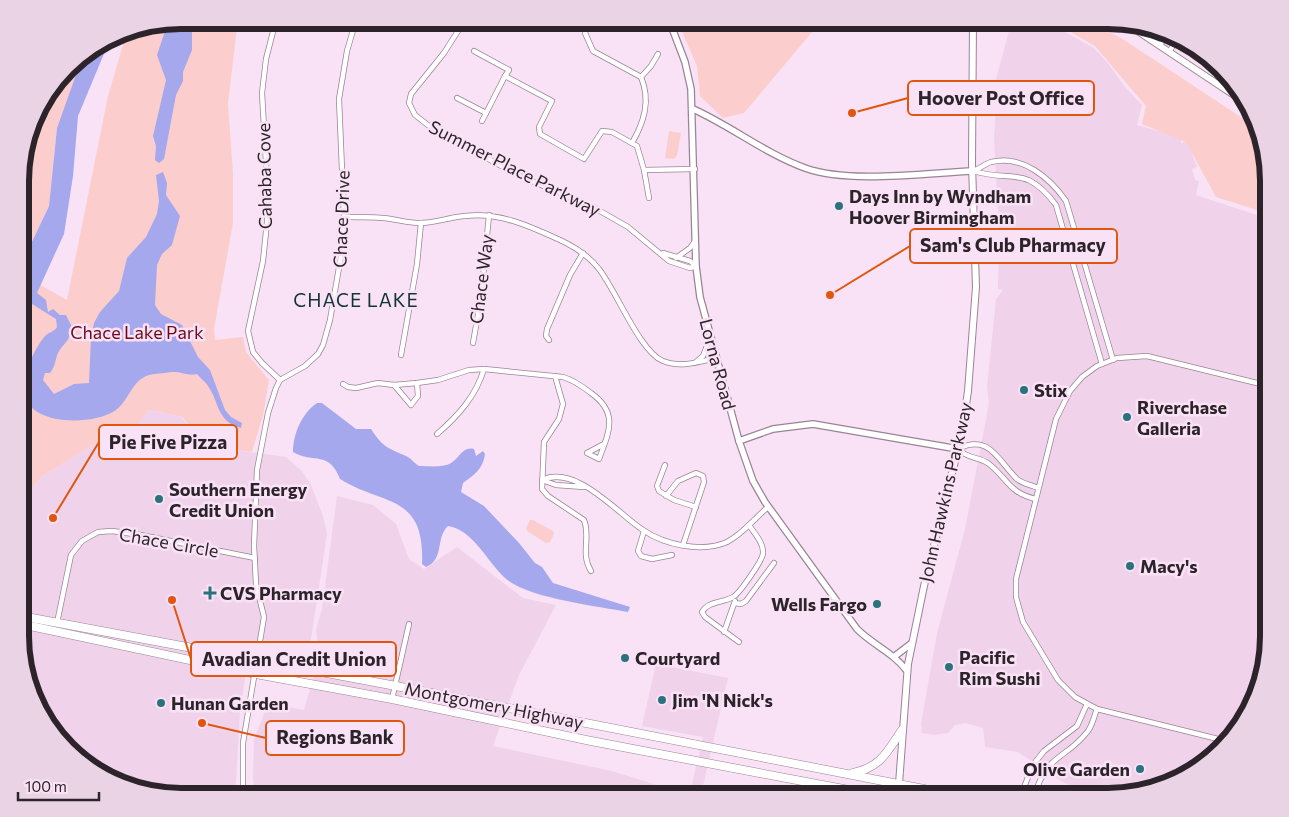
<svg xmlns="http://www.w3.org/2000/svg" width="1289" height="817" viewBox="0 0 1289 817" font-family="Commissioner,sans-serif">
	<style>
		.built { fill: #f0d3eb }
		.green { fill: #fbcecd }
		.water { fill: #a5a8ec }
		.lines { fill: none; stroke-linecap: round; stroke-linejoin: round }
		.minor-casing { stroke: #998495; stroke-width: 6 }
		.tertiary-casing { stroke: #998495; stroke-width: 8 }
		.secondary-casing { stroke: #998495; stroke-width: 8 }
		.primary-casing { stroke: #998495; stroke-width: 9 }
		.minor { stroke: #fff; stroke-width: 4.5 }
		.tertiary { stroke: #fff; stroke-width: 5.5 }
		.secondary { stroke: #fff; stroke-width: 6 }
		.primary { stroke: #fff; stroke-width: 8 }
		.poi-dot { fill: #2a727d; stroke: #f9e2f5; stroke-width: 2 }
		.labels { text-anchor: middle; dominant-baseline: central; stroke-width: 5; stroke-linejoin: round; paint-order: stroke }
		.street-label { font-size: 18px; fill: #2d242b; stroke: #f9e2f5 }
		.poi-label { font-size: 18px; font-weight: bold; fill: #2d242b; stroke: #f9e2f5; text-anchor: start }
		.park-label { font-size: 18px; fill: #6c0a19; stroke: #f9e2f5 }
		.neighbourhood-label { font-size: 19px; letter-spacing: 1px; fill: #113338; stroke: #f9e2f5 }
		.rim { fill: none; stroke: #2d242b; stroke-width: 6 }
		.leader { fill: none; stroke: #df560e; stroke-width: 2 }
		.callout-dot { fill: #df560e; stroke: #f9e2f5; stroke-width: 2 }
		.callout { fill: #f9e2f5; stroke: #df560e; stroke-width: 2 }
		.callout-label { font-size: 19px; text-anchor: middle; font-weight: bold; fill: #2d242b }
	</style>
	<rect width="100%" height="100%" fill="#f9e2f5"/>
	<g class="built">
		<polygon points="1012,20 1034,20 1065,32 1094,48 1108,63 1124,86 1142,105 1137,125 1181,137 1181,143 1187,141 1197,167 1192,169 1195,180 1199,181 1196,195 1269,219 1269,647 1242,725 1189,775 1119,797 1107,797 1064,783 1018,752 985,747 983,728 965,723 955,725 948,733 934,735 922,733 921,724 937,633 965,529 989,403 987,387 996,299 1003,290 998,289 999,233 994,137 997,95 992,94"/>
		<polygon points="149,410 181,417 206,446 286,457 302,471 311,485 323,516 327,534 308,659 250,645 240,712 235,797 180,797 139,791 92,770 47,725 21,657 21,503 42,476 114,432 132,430"/>
		<polygon points="337,496 373,505 396,524 409,559 424,569 457,547 523,598 556,605 519,675 493,746 612,771 673,790 671,797 255,797 253,779 254,740 268,703 304,710 319,657 316,630 322,609"/>
		<polygon points="656,664 728,678 703,786 758,797 689,797 703,737 642,726"/>
	</g>
	<g class="green">
		<polygon points="181,20 238,20 228,103 233,173 233,223 214,329 215,340 243,337 246,352 269,380 263,415 252,452 206,446 182,417 149,410 133,430 114,432 42,476 21,503 21,274 67,300 108,96 127,31"/>
		<polygon points="677,20 822,20 744,113 723,118 700,96 697,66"/>
		<polygon points="1050,20 1086,20 1121,38 1256,127 1269,170 1269,214 1216,197 1186,142 1142,124 1146,106 1095,46"/>
		<polygon points="83,55 57,128 49,206 21,265 21,160 37,109 75,60"/>
		<polygon points="669,131 681,133 677,156 674,159 665,158"/>
		<polygon points="530,520 533,520 553,531 554,534 550,542 546,543 527,531 526,528"/>
	</g>
	<g class="water">
		<polygon points="181,20 192,20 192,50 183,72 183,81 176,95 164,159 159,163 155,160 156,146 153,136 166,80 157,55 168,22"/>
		<path d="M111,37L78,116L73,176L64,234L37,293L46,300L48,312L53,309L60,315H66L72,327C69,342 66,341 59,351C55,358 56,366 50,373H45L43,380L54,394L74,384L89,383L91,338L94,323L100,312L119,291L127,258L146,237L157,214L159,201L156,175L163,172L167,183L166,195L180,216L172,245L162,254L157,265L155,305L161,314L182,325L198,357L210,370L225,410L231,417L242,423L241,428C216,421 220,403 208,386C205,381 200,378 197,374C188,376 185,373 176,372C169,372 156,374 149,375C130,381 129,403 113,412C86,427 16,425 24,381C27,366 35,348 45,336C49,332 54,332 57,327L56,319L32,304L21,327V265L49,206L57,128L83,55Z"/>
		<path d="M317,403H322L356,429H371C382,446 387,448 406,456C411,458 414,463 419,466C428,466 443,468 451,463C460,458 462,446 474,449L476,456L483,451L485,454C483,469 474,475 463,483L461,492L484,506L519,543L535,563L542,567L553,583L630,607L628,612C598,606 525,598 504,577C487,561 472,529 448,526C435,538 445,559 426,567L422,564C425,493 383,506 340,479C329,450 314,464 293,452C293,434 302,413 317,403Z"/>
	</g>
	<g class="lines">
		<g class="minor-casing">
			<g id="minor">
				<polyline points="276,20 266,59 262,93 267,180 267,222 263,261 248,331 253,352 262,363 280,380"/>
				<polyline points="321,20 354,28"/>
				<polyline points="465,20 444,53 411,94 409,103 415,115 433,129 520,176 593,207 628,227 669,261 690,268 696,266"/>
				<polyline points="589,20 585,33 593,51 641,77"/>
				<polyline points="1160,45 1167,33"/>
				<polyline points="474,51 509,70 505,76"/>
				<polyline points="1169,52 1178,38"/>
				<polyline points="457,98 486,113"/>
				<polyline points="482,121 505,76 552,101 539,127 540,134 584,159 602,131 612,132 637,146 644,170 649,198"/>
				<path d="M632,143C644,122 651,101 641,77L651,66L658,54"/>
				<polyline points="644,170 695,169"/>
				<path d="M973,171C979,169 985,164 991,162C1022,154 1050,178 1066,201L1113,360"/>
				<path d="M973,171C1013,183 1025,164 1056,205L1102,364"/>
				<path d="M344,217C357,217 370,217 383,218C395,219 408,223 420,223C436,223 450,217 465,216C500,212 529,226 560,240C575,247 589,256 599,269C617,292 640,352 663,361C680,368 699,362 716,358"/>
				<polyline points="663,253 690,261 696,266"/>
				<polyline points="676,258 690,248 695,241"/>
				<polyline points="549,340 546,336 547,329 570,275 583,253"/>
				<polyline points="473,343 481,298 489,215"/>
				<polyline points="401,355 417,264 421,223"/>
				<polyline points="696,362 703,356 710,338"/>
				<path d="M555,376L563,404L559,419L544,442L542,489L548,496L584,520C591,537 580,554 591,571"/>
				<path d="M343,384L348,387L356,388L378,383L394,385L417,383L438,380L469,370L484,369L563,377C573,380 582,386 591,393C619,413 609,432 599,459L587,453L604,444"/>
				<polyline points="394,385 411,405 418,396 417,383"/>
				<path d="M437,434C458,416 476,396 484,369"/>
				<polyline points="665,465 657,486 659,491 674,500 696,507"/>
				<path d="M584,487L556,485L542,480C576,464 617,513 643,530C665,545 702,553 727,542C743,534 755,518 768,507"/>
				<polyline points="666,496 678,481 696,473 703,476 704,482 683,545"/>
				<path d="M1036,499C1009,493 1008,479 989,464C979,456 969,460 958,449C990,433 998,461 1017,479C1023,484 1031,485 1038,488"/>
				<polyline points="644,531 638,551 641,556 652,559 672,555"/>
				<polyline points="735,603 741,604 746,601 774,563"/>
				<polyline points="57,623 71,555 82,541 98,532 112,531 141,535 255,558"/>
				<polyline points="724,632 735,601"/>
				<path d="M739,642L705,617L702,612C708,601 723,603 733,597C739,594 763,560 763,553C764,543 754,533 749,525"/>
				<polyline points="392,699 409,624"/>
				<polyline points="1226,741 1097,709 1075,697 1058,680 1023,622 1016,597 1016,579 1056,419 1070,391 1082,377 1097,366 1117,358 1147,356 1269,386"/>
				<polyline points="243,797 243,743 264,617 256,584 254,546 257,470 268,413 276,388 280,380 305,366 318,354 323,345 330,320 341,256 344,217 339,99 347,51 356,20"/>
				<polyline points="1020,797 1033,765 1044,751 1077,726 1087,704"/>
				<path d="M1034,797C1047,752 1066,760 1088,731C1093,724 1094,716 1097,709"/>
			</g>
		</g>
		<g class="tertiary-casing">
			<g id="tertiary">
				<path d="M669,20L685,62L691,89L696,266L700,297L739,441L753,481L765,502L857,629C873,645 894,653 907,671"/>
				<path d="M693,109C731,126 766,154 805,168C850,184 925,173 973,171"/>
				<polyline points="739,441 773,429 813,424 958,449"/>
				<polyline points="895,656 912,643"/>
			</g>
		</g>
		<g class="secondary-casing">
			<g id="secondary">
				<polyline points="1124,22 1249,105"/>
				<polyline points="898,797 908,664 924,586 962,433 968,391 976,287 972,164 973,20"/>
			</g>
		</g>
		<g class="primary-casing">
			<g id="primary">
				<polyline points="21,616 396,686 965,797"/>
				<polyline points="21,624 256,674 392,699 591,741 886,797"/>
				<path d="M853,773C881,767 887,752 902,730"/>
			</g>
		</g>
		<use href="#minor" class="minor"/>
		<use href="#tertiary" class="tertiary"/>
		<use href="#secondary" class="secondary"/>
		<use href="#primary" class="primary"/>
	</g>
	<g class="poi-dot">
		<circle cx="839" cy="206" r="5"/>
		<circle cx="1024" cy="390" r="5"/>
		<circle cx="1127" cy="417" r="5"/>
		<circle cx="159" cy="499" r="5"/>
		<circle cx="1130" cy="566" r="5"/>
		<path d="M207.5 585.5h5v5h5v5h-5v5h-5v-5h-5v-5h5z"/>
		<circle cx="877" cy="604" r="5"/>
		<circle cx="625" cy="658" r="5"/>
		<circle cx="949" cy="667" r="5"/>
		<circle cx="662" cy="700" r="5"/>
		<circle cx="161" cy="703" r="5"/>
		<circle cx="1140" cy="769" r="5"/>
	</g>
	<g class="labels">
		<g class="street-label">
			<text transform="translate(515 168) rotate(27)">Summer Place Parkway</text>
			<text transform="translate(264 176) rotate(-91)">Cahaba Cove</text>
			<text transform="translate(341 219) rotate(-88)">Chace Drive</text>
			<text transform="translate(481 279) rotate(-83)">Chace Way</text>
			<text transform="translate(718 364) rotate(75)">Lorna Road</text>
			<text transform="translate(945 492) rotate(-77)">John Hawkins Parkway</text>
			<text transform="translate(169 542) rotate(10)">Chace Circle</text>
			<text transform="translate(494 705) rotate(11)">Montgomery Highway</text>
		</g>
		<g class="poi-label">
			<text x="849" y="196">Days Inn by Wyndham<tspan x="849" dy="21">Hoover Birmingham</tspan></text>
			<text x="1034" y="390">Stix</text>
			<text x="1137" y="407">Riverchase<tspan x="1137" dy="21">Galleria</tspan></text>
			<text x="169" y="489">Southern Energy<tspan x="169" dy="21">Credit Union</tspan></text>
			<text x="1140" y="566">Macy's</text>
			<text x="220" y="593">CVS Pharmacy</text>
			<text x="867" y="604" text-anchor="end">Wells Fargo</text>
			<text x="959" y="657">Pacific<tspan x="959" dy="21">Rim Sushi</tspan></text>
			<text x="635" y="658">Courtyard</text>
			<text x="672" y="700">Jim 'N Nick's</text>
			<text x="171" y="703">Hunan Garden</text>
			<text x="1130" y="769" text-anchor="end">Olive Garden</text>
		</g>
		<g class="park-label">
			<text x="137" y="332">Chace Lake Park</text>
		</g>
		<g class="neighbourhood-label">
			<text x="356" y="299">CHACE LAKE</text>
		</g>
	</g>
	<path d="M0 0H1289V817H0ZM181 29H1108A152 152 0 0 1 1260 181V636A152 152 0 0 1 1108 788H181A152 152 0 0 1 29 636V181A152 152 0 0 1 181 29Z" fill="#e9d3e5" fill-rule="evenodd"/>
	<path class="rim" d="M181 29H1108A152 152 0 0 1 1260 181V636A152 152 0 0 1 1108 788H181A152 152 0 0 1 29 636V181A152 152 0 0 1 181 29Z"/>
	<path class="leader" d="M852 113L908 98M830 295L910 246M53 518L99 442M172 600L191 659M202 723L266 738"/>
	<g class="callout-dot">
		<circle cx="852" cy="113" r="5"/>
		<circle cx="830" cy="295" r="5"/>
		<circle cx="53" cy="518" r="5"/>
		<circle cx="172" cy="600" r="5"/>
		<circle cx="202" cy="723" r="5"/>
	</g>
	<g class="callout">
		<rect x="908" y="81" width="186" height="34" rx="5"/>
		<rect x="910" y="229" width="207" height="34" rx="5"/>
		<rect x="99" y="425" width="138" height="34" rx="5"/>
		<rect x="191" y="642" width="205" height="34" rx="5"/>
		<rect x="266" y="721" width="138" height="34" rx="5"/>
	</g>
	<g class="callout-label">
		<text x="1001" y="105">Hoover Post Office</text>
		<text x="1013" y="252">Sam's Club Pharmacy</text>
		<text x="168" y="449">Pie Five Pizza</text>
		<text x="294" y="666">Avadian Credit Union</text>
		<text x="335" y="744">Regions Bank</text>
	</g>
	<path d="M18 792v8h81v-8" fill="none" stroke="#2d242b" stroke-width="2.5"/>
	<text x="25" y="792" font-size="15" fill="#2d242b" stroke="#f9e2f5" stroke-width="4" paint-order="stroke">100 m</text>
</svg>
